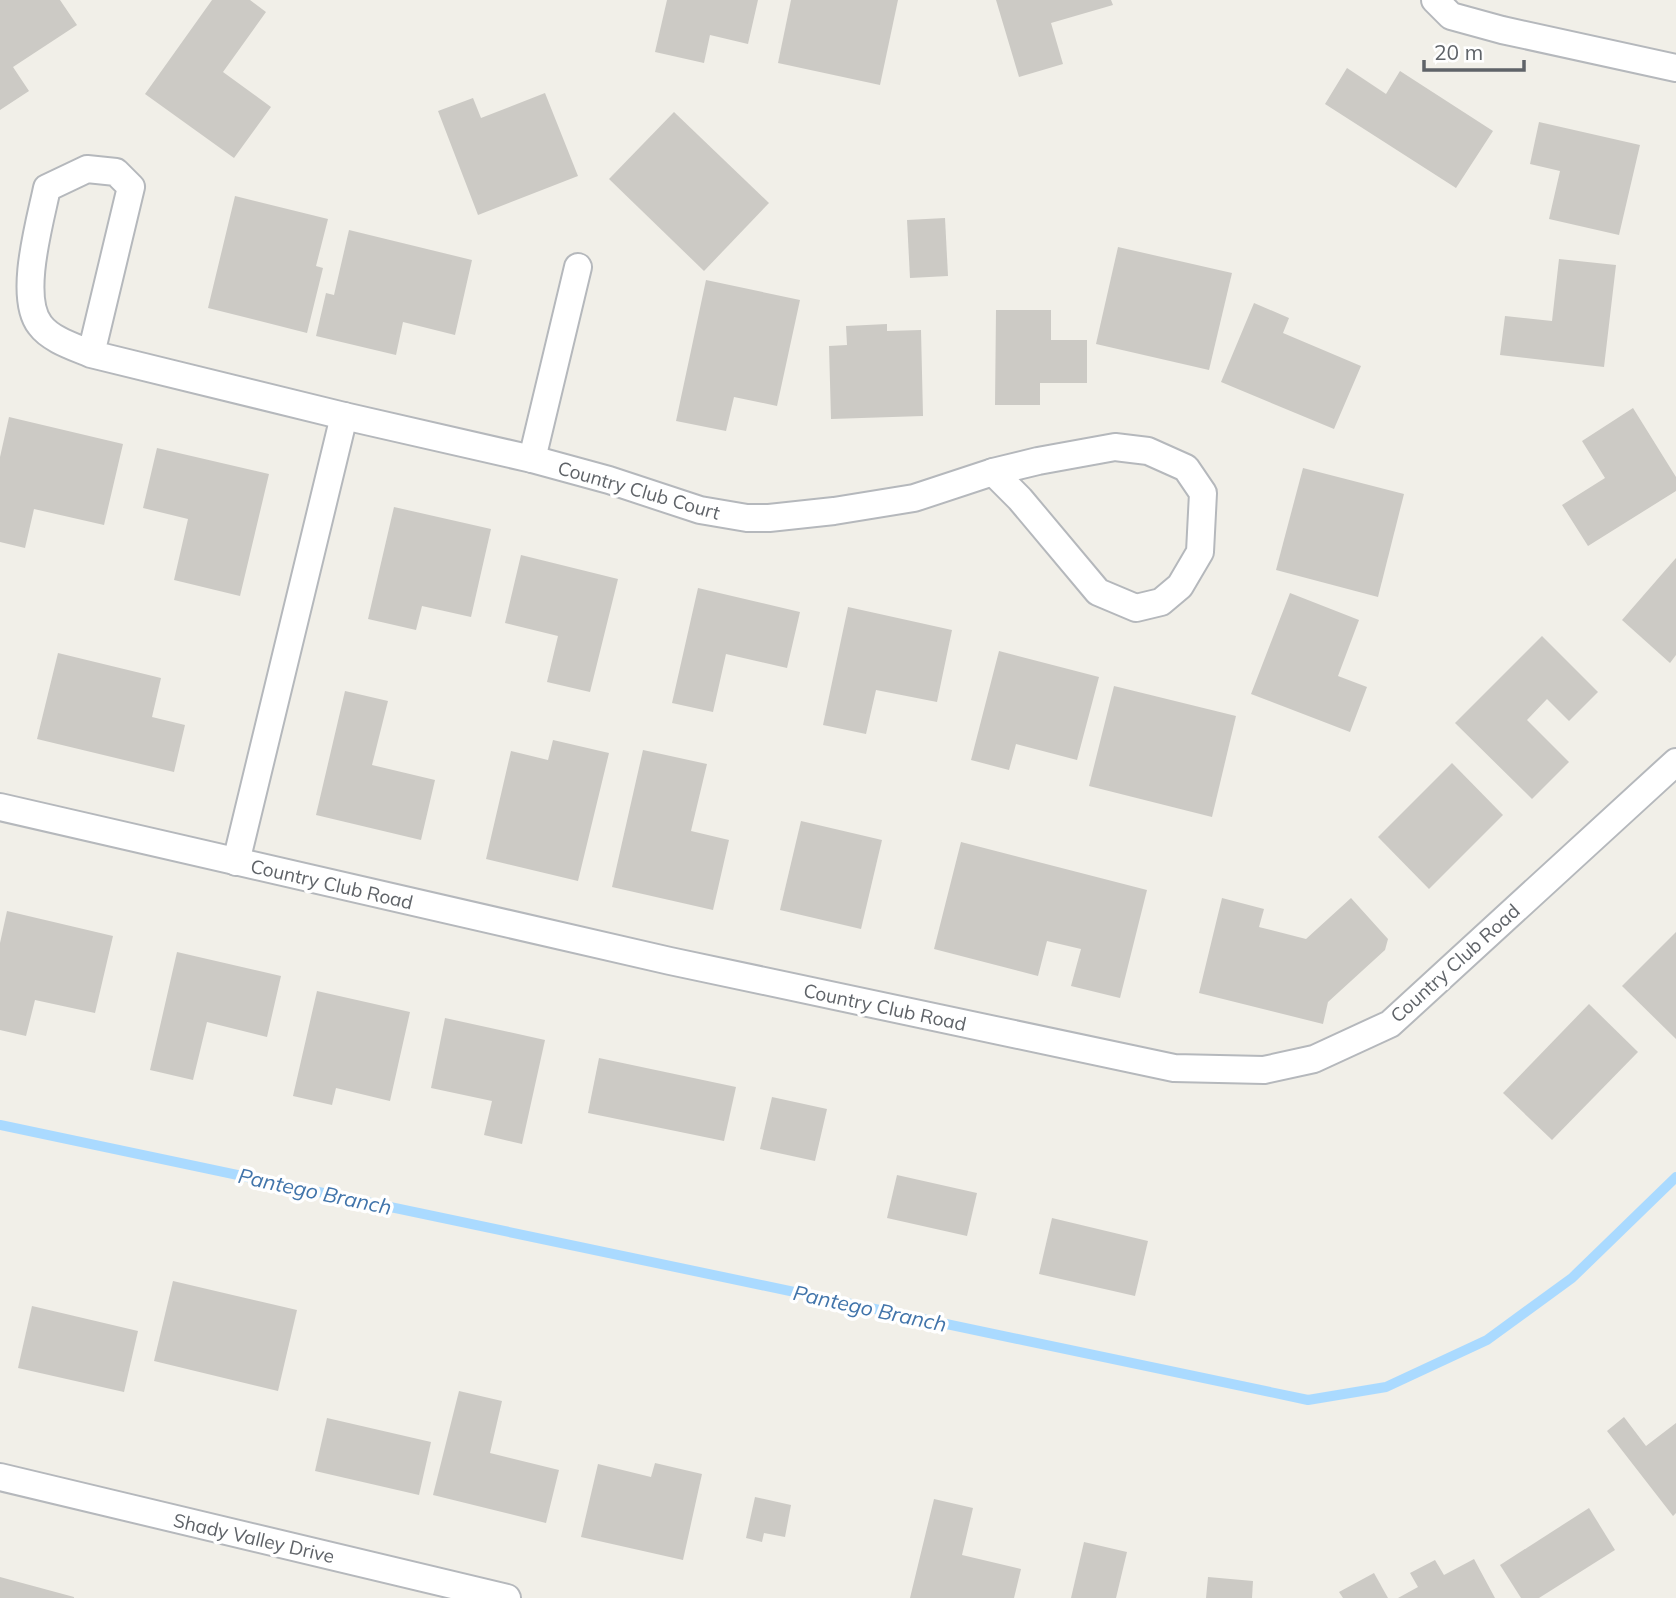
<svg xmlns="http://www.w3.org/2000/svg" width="1676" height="1598" viewBox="0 0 1676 1598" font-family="Mulish,sans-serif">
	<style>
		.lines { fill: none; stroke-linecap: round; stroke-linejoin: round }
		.stream { stroke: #aadaff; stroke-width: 10 }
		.building { fill: #cccac5 }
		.street-casing { stroke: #b5b8bc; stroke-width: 30 }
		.street { stroke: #fff; stroke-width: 26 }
		.labels { text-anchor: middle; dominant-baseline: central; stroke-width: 7; stroke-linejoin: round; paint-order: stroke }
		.street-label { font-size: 19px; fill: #5f6368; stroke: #fff }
		.water-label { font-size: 21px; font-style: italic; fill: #4174aa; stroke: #fff }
	</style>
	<rect width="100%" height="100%" fill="#f1efe8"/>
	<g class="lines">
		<polyline class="stream" points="0,1125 1308,1400 1386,1387 1487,1340 1572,1278 1676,1177"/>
	</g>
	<g class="building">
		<polygon points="0,0 60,0 77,25 13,67 29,91 0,110"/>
		<polygon points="212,0 250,0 266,12 223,72 271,107 234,158 145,94"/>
		<polygon points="667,0 758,0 748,44 710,35 704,63 655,52"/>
		<polygon points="791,0 898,0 880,85 778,63"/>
		<polygon points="996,0 1111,0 1113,5 1051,23 1063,64 1019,77"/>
		<polygon points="1347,68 1386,94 1400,71 1493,131 1456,188 1325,104"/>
		<polygon points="545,93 578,176 478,215 438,111 473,98 481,118"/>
		<polygon points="674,112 769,203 704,271 609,179"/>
		<polygon points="1539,122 1640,145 1619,235 1549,219 1560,171 1530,164"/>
		<polygon points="235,196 328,219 316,266 323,268 307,333 208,308"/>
		<polygon points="945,218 948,276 910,278 907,220"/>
		<polygon points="349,230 472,260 455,335 403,322 396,355 316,336 326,293 334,295"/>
		<polygon points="1118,247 1232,273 1209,370 1096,344"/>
		<polygon points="1559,259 1616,265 1604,367 1500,355 1505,316 1552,321"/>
		<polygon points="706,280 800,300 777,406 734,397 726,431 676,421"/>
		<polygon points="1254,303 1289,318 1283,333 1361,366 1334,429 1221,382"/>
		<polygon points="996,310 1051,310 1051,340 1087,340 1087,383 1040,383 1040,405 995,405"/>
		<polygon points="887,324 887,331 921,330 923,416 831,419 829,346 847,345 846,326"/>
		<polygon points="1633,408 1676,477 1676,491 1588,546 1562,505 1605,478 1582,441"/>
		<polygon points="9,417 123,444 104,525 34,509 25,548 0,542 0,457"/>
		<polygon points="157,448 269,474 240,596 174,580 188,519 143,508"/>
		<polygon points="1303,468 1404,494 1378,597 1276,570"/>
		<polygon points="394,507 491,529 471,617 422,606 416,630 368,619"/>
		<polygon points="521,555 618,579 590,692 547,682 558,636 505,623"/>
		<polygon points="1676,558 1676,655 1670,663 1622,620"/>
		<polygon points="698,588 800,612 787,668 726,654 713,712 672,703"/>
		<polygon points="1290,593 1359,620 1338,676 1367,687 1350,732 1251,694"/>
		<polygon points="848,607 952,630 937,702 876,690 866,734 823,725"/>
		<polygon points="1542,636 1598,692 1569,721 1547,699 1527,720 1569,762 1532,799 1455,723"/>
		<polygon points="999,651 1099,677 1077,760 1016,744 1009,770 971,760"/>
		<polygon points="58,653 161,678 152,717 185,725 174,772 37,739"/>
		<polygon points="1114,686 1236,716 1212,817 1089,786"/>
		<polygon points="345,691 388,701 372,765 435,780 421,840 316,815"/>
		<polygon points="553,740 609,753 578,881 486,859 511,751 548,760"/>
		<polygon points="643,750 707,764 691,831 729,840 713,910 612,887"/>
		<polygon points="1452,763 1503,815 1429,889 1378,837"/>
		<polygon points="801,821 882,840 861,929 780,910"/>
		<polygon points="961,842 1147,890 1120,998 1071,986 1081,949 1047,941 1038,976 934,949"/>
		<polygon points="1222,898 1264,909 1259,927 1306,939 1351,898 1388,939 1385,950 1328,1002 1323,1024 1199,993"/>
		<polygon points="7,911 113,936 95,1013 35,1000 26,1036 0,1030 0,943"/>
		<polygon points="1676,932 1676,1039 1622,986"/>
		<polygon points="177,952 281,976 267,1037 207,1022 193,1080 150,1070"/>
		<polygon points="317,991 410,1012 390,1101 336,1088 332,1105 293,1096"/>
		<polygon points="1589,1004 1638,1052 1552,1140 1503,1093"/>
		<polygon points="445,1018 545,1040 522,1144 484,1135 492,1101 431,1088"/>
		<polygon points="599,1058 736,1087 724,1141 588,1113"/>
		<polygon points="772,1097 827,1109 815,1161 760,1149"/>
		<polygon points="897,1175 977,1193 967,1236 887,1218"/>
		<polygon points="1052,1218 1148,1241 1135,1296 1039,1274"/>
		<polygon points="173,1281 297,1310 278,1391 154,1361"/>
		<polygon points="32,1306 138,1331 124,1392 18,1368"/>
		<polygon points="459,1391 502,1401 490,1453 559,1470 546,1523 433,1495"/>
		<polygon points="1624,1417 1646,1446 1676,1423 1676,1513 1673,1516 1607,1431"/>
		<polygon points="327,1418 431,1442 419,1495 315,1471"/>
		<polygon points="655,1463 702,1474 683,1560 581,1537 598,1464 651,1477"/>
		<polygon points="755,1497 791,1505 785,1537 764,1533 762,1542 746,1538"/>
		<polygon points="934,1499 973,1508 962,1555 1021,1569 1014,1598 910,1598"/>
		<polygon points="1589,1508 1615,1550 1539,1598 1521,1598 1500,1565"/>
		<polygon points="1084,1542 1127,1552 1116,1598 1071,1598"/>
		<polygon points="1474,1559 1495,1598 1398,1598 1418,1587 1410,1573 1435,1560 1444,1575"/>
		<polygon points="1374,1573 1388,1598 1343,1598 1339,1592"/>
		<polygon points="0,1577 74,1597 74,1598 0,1598"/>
		<polygon points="1208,1577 1253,1581 1252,1598 1206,1598"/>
	</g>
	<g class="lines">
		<g class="street-casing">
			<g id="street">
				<polyline points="1435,0 1451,16 1502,30 1676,68"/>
				<path d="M91,354L131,187L116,172L87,169L47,188C40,222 18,297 40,325C51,340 75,347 91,354L344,416L532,459L609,480L700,510L747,518H769L834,511L914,498L993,472"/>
				<polygon points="1115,447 1148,451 1186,468 1203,493 1200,552 1180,586 1161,602 1136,608 1098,592 1020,499 993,472 1038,461"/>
				<polyline points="532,459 578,267"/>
				<polyline points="0,807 670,961 1174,1068 1264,1070 1314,1059 1390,1024 1676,762"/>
				<polyline points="236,862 344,416"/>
				<polyline points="0,1477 507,1598"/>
			</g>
		</g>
		<use href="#street" class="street"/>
	</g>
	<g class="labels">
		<g class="street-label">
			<text transform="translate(639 490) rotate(16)">Country Club Court</text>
			<text transform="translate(332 884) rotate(13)">Country Club Road</text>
			<text transform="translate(1455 963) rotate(-42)">Country Club Road</text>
			<text transform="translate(885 1007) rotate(12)">Country Club Road</text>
			<text transform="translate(254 1538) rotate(13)">Shady Valley Drive</text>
		</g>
		<g class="water-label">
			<text transform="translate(315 1191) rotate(12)">Pantego Branch</text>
			<text transform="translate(870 1308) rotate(12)">Pantego Branch</text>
		</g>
	</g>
	<path d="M1424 60v10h100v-10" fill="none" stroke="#5f6368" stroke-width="3.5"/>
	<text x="1434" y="60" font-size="21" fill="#5f6368" stroke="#ffffff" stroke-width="5" paint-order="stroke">20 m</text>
</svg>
